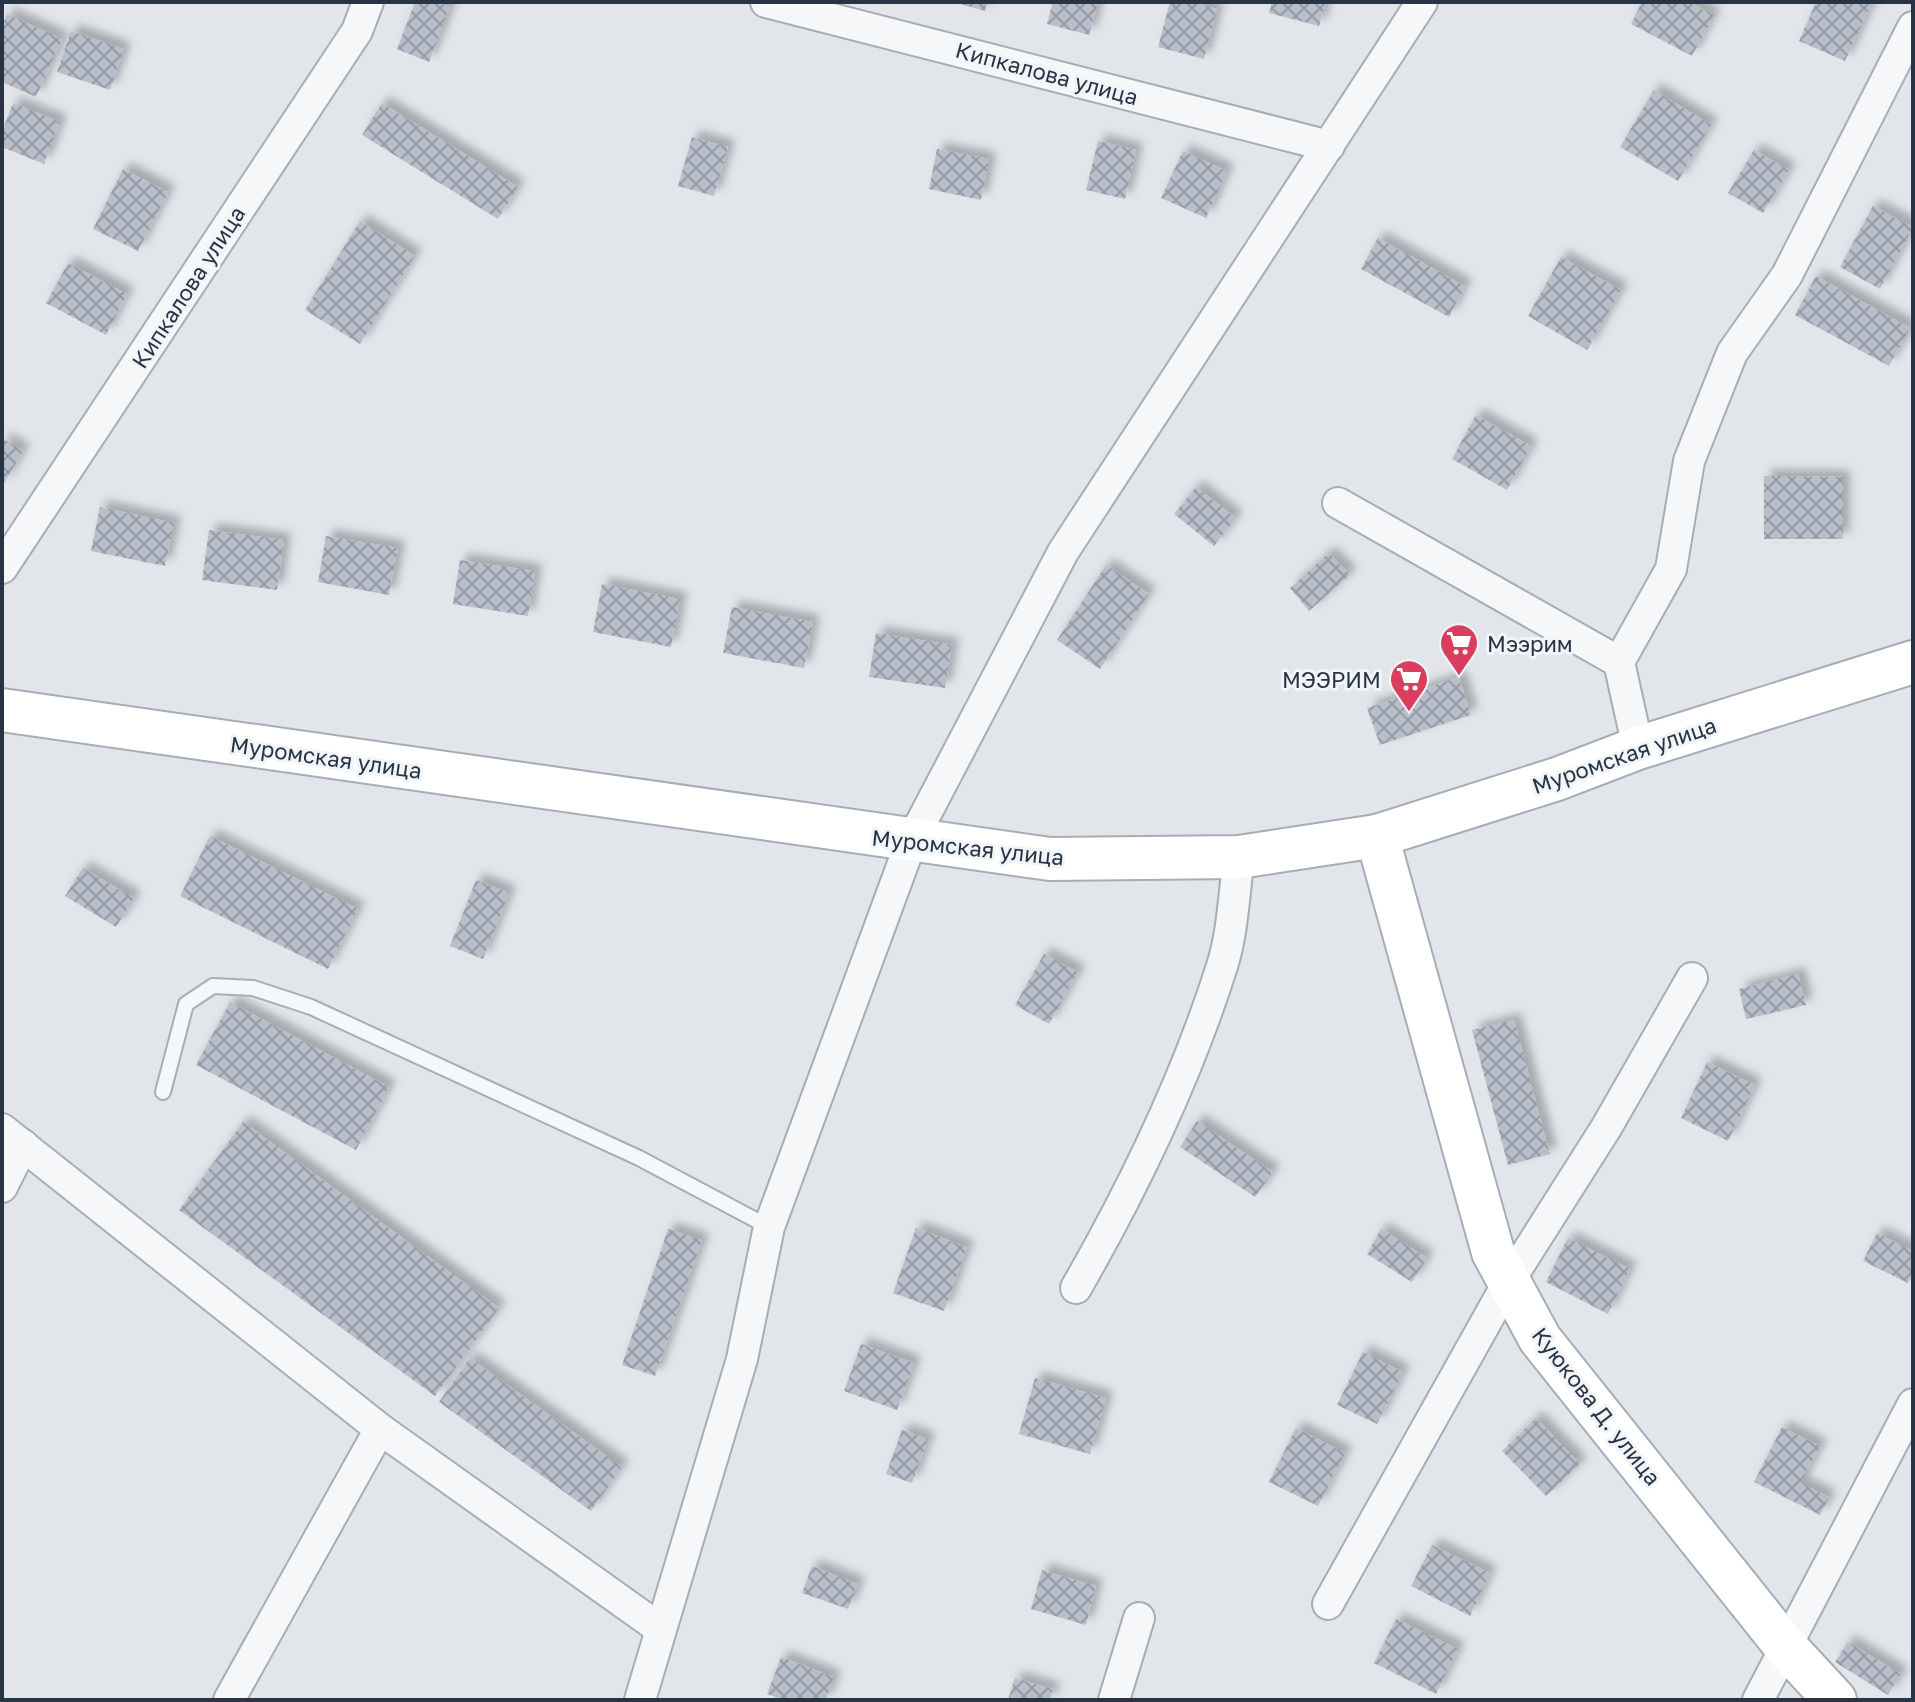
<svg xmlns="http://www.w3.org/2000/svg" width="1915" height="1702" viewBox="0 0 1915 1702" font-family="'Golos Text',sans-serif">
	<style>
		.building { fill: url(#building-cross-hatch); filter: url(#shadow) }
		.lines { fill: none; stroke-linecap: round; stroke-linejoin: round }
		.lane-casing { stroke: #a6adb6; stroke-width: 18 }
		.street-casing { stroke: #a6adb6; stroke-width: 34 }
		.secondary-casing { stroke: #a6adb6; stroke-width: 46 }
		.lane { stroke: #f5f7f9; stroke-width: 14 }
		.street { stroke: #f5f7f9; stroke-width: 30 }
		.secondary { stroke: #fff; stroke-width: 42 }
		.labels { text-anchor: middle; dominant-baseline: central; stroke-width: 6; stroke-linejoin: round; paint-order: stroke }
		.street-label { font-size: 22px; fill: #283445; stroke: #f2f5f8 }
		.poi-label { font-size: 22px; fill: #283445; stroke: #f2f5f8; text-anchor: start }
	</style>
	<defs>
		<pattern id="building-cross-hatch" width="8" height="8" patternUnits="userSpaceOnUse" patternTransform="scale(2)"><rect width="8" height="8" fill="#b8bfca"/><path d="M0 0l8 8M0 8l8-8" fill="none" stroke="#969ca6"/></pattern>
		<filter id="shadow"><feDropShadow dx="7" dy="-7" stdDeviation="4" flood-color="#0004"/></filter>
	</defs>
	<rect width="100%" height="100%" fill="#e2e6eb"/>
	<g class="building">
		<polygon points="415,2 437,2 450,7 429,62 397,49"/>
		<polygon points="953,2 987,2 985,11"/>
		<polygon points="1053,2 1098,2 1089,35 1047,24"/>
		<polygon points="1170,2 1191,2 1217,9 1204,59 1158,47"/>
		<polygon points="1272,2 1326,2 1319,26 1269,13"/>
		<polygon points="1642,2 1689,2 1714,15 1692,56 1631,24"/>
		<polygon points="1816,2 1872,2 1845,61 1799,41"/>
		<polygon points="7,14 62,39 36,97 2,82 2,26"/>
		<polygon points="71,31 124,49 110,90 57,72"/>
		<polygon points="1654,90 1711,125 1678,181 1620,147"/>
		<polygon points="13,103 60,122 44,164 2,147 2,132"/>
		<polygon points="382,103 518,187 498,219 362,135"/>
		<polygon points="692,137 728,147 714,196 678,186"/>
		<polygon points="1098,141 1136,150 1125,199 1086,190"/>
		<polygon points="937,149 989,159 981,200 929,189"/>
		<polygon points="1754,150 1789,170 1763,213 1728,193"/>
		<polygon points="1183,151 1227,171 1206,218 1161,198"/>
		<polygon points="123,169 168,192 138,251 93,229"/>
		<polygon points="1873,206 1913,227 1880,289 1840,267"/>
		<polygon points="360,221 415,256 360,344 305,310"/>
		<polygon points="1378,238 1465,286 1449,317 1361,269"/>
		<polygon points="1561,257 1621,290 1587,350 1528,316"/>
		<polygon points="68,263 127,294 106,335 46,303"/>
		<polygon points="1816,276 1910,328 1889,366 1795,315"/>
		<polygon points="1476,415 1531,446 1507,490 1452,459"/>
		<polygon points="2,438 23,451 2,487"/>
		<polygon points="1764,476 1843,477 1843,539 1764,539"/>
		<polygon points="1196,487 1236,518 1214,546 1174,514"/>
		<polygon points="100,507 174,523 165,566 91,551"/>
		<polygon points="209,530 284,540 277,590 202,580"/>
		<polygon points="326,536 398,548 389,595 318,582"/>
		<polygon points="1329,553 1350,575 1309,611 1290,588"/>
		<polygon points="460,560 535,571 528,616 453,604"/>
		<polygon points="1106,565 1149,594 1100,669 1057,640"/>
		<polygon points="602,584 680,599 671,647 593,632"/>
		<polygon points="732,607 813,622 804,668 723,653"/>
		<polygon points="876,633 952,645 945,688 869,677"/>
		<polygon points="1459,677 1471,715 1380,745 1367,708"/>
		<polygon points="210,836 358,909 328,969 180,896"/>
		<polygon points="83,868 134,898 116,927 65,896"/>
		<polygon points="476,880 509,893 483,959 450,946"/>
		<polygon points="1044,954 1078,972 1049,1024 1015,1005"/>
		<polygon points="1798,974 1806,1005 1746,1019 1739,989"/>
		<polygon points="230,1002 389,1087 356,1150 196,1065"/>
		<polygon points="1514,1020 1550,1154 1508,1165 1472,1030"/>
		<polygon points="1707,1062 1755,1085 1728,1141 1681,1118"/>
		<polygon points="1197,1121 1273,1172 1255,1197 1180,1147"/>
		<polygon points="243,1122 499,1308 435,1396 179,1210"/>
		<polygon points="916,1228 967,1247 944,1311 893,1293"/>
		<polygon points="668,1229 702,1240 655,1376 622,1365"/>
		<polygon points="1381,1229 1427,1258 1412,1282 1367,1254"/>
		<polygon points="1877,1233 1913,1251 1913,1274 1908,1283 1863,1261"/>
		<polygon points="1568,1238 1630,1269 1608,1314 1546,1282"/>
		<polygon points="861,1344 914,1363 897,1410 844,1391"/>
		<polygon points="1363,1352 1403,1372 1377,1424 1337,1405"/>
		<polygon points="470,1358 622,1467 591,1511 439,1402"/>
		<polygon points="1035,1378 1106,1398 1090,1454 1019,1434"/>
		<polygon points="1536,1418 1580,1464 1546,1496 1502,1451"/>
		<polygon points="1782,1427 1820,1446 1801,1483 1829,1497 1820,1515 1754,1482"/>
		<polygon points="1296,1428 1345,1453 1318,1506 1269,1482"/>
		<polygon points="902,1430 928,1439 912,1483 886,1474"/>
		<polygon points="1432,1545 1490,1573 1470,1616 1411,1586"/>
		<polygon points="812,1566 858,1584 848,1609 802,1593"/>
		<polygon points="1042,1570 1096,1586 1086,1625 1031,1609"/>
		<polygon points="1396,1619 1458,1649 1436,1694 1374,1663"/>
		<polygon points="1848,1642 1901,1674 1888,1695 1835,1662"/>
		<polygon points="781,1657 834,1677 826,1700 783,1700 767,1694"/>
		<polygon points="1015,1678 1053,1689 1050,1700 1008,1700"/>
	</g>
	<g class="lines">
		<g class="lane-casing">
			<polyline id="lane" points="163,1092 186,1004 213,986 253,988 311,1007 639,1158 769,1227"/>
		</g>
		<g class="street-casing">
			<g id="street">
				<polyline points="766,2 1329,146"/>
				<polyline points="1338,503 1619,662"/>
				<polyline points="2,568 357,31 368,2"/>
				<polyline points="1638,748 1619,662 1671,569 1689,461 1732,353 1787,275 1913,27"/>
				<polyline points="2,1129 380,1429 659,1628"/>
				<polyline points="2,1187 23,1145"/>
				<path d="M1076,1288C1134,1187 1187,1077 1222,966C1233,932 1234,892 1239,857"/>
				<polyline points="1328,1604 1509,1281 1606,1128 1692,978"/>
				<polyline points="229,1700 380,1429"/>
				<polyline points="640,1700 742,1359 769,1227 911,842 1063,552 1422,2"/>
				<polyline points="1114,1700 1139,1618"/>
				<polyline points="1758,1700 1913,1404"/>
			</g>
		</g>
		<g class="secondary-casing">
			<g id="secondary">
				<polyline points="2,710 1050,859 1239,857 1377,836 1557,779 1638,748 1913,662"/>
				<polyline points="1377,836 1493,1252 1540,1339 1785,1646 1835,1700"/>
			</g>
		</g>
		<use href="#lane" class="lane"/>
		<use href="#street" class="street"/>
		<use href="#secondary" class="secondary"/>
	</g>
	<defs>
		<g id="supermarket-pin" transform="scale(2)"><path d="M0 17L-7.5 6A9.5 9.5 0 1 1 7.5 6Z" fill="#d93e5f" stroke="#f2f5f8"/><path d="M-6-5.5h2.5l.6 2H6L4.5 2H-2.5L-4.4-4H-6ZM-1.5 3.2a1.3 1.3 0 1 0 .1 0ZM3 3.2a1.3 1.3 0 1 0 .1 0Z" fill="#fff"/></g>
	</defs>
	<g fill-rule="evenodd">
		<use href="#supermarket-pin" x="1459" y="643"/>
		<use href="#supermarket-pin" x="1409" y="679"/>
	</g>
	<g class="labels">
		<g class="street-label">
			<text transform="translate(1047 73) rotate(15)">Кипкалова улица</text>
			<text transform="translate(188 287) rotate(-57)">Кипкалова улица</text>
			<text transform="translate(1624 755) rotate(-19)">Муромская улица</text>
			<text transform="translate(326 757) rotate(8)">Муромская улица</text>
			<text transform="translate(968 847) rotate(6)">Муромская улица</text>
			<text transform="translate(1597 1406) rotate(52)">Куюкова Д. улица</text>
		</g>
		<g class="poi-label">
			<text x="1487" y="643">Мээрим</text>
			<text x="1381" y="679" text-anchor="end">МЭЭРИМ</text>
		</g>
	</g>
	<rect width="1915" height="1702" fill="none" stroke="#283445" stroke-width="8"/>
</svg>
